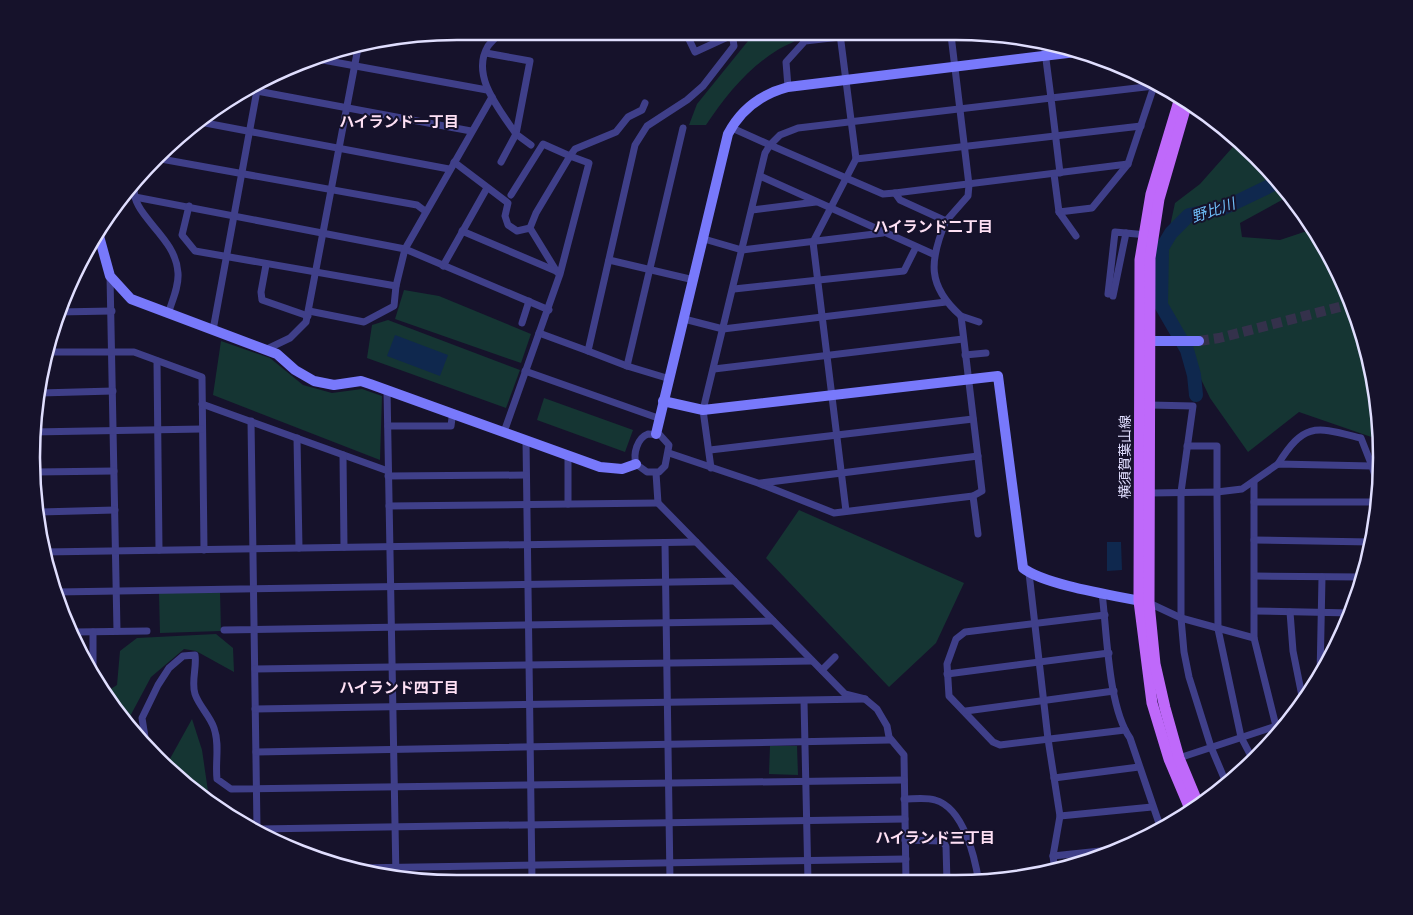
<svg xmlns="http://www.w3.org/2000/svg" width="1413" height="915" viewBox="0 0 1413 915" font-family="Poppins,'Noto Sans JP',sans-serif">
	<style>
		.green { fill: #153533 }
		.water { fill: #0f284e }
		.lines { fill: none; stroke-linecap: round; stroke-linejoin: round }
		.river { stroke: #0f284e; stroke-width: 14 }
		.secondary-tunnel { stroke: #34314b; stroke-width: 10; stroke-dasharray: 10 5; stroke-linecap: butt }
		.street { stroke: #3f3f89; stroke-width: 7 }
		.secondary { stroke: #7879fb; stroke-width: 10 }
		.primary { stroke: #bf69fa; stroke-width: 11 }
		.labels { text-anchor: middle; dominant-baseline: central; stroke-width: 4; stroke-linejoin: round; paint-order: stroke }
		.street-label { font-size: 14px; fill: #e0defe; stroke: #16122b }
		.neighbourhood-label { font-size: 15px; font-weight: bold; fill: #fee0f4; stroke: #16122b }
		.water-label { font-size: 15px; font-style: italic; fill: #6fbffa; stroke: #16122b }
		.rim { fill: none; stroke: #e0defe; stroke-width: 2.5 }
	</style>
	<rect width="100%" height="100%" fill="#16122b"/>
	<g class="green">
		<path d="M758,33L806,34C798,41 785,45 776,51C746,70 725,97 706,125H689L697,104L748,41Z"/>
		<polygon points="1239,140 1291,195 1240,223 1242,237 1280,240 1313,229 1338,269 1367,347 1381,429 1380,440 1299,412 1248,452 1210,398 1157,287 1175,203 1200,184"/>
		<polygon points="404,290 439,296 531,334 521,363 395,319"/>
		<polygon points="388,320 520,370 506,408 367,358 372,325"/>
		<polygon points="221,341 270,358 303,385 332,393 362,389 382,396 380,460 213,395"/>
		<polygon points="544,398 633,430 625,452 537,420"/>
		<polygon points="799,510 964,583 936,643 889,687 766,558"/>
		<polygon points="220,592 221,631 160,633 159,593"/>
		<polygon points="216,634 233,648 234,672 196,651 184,649 151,677 127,722 103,694 117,685 120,651 137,638"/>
		<polygon points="192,719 202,750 209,798 177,778 166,766"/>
		<polygon points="770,746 797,746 798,775 769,774"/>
	</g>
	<g class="water">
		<polygon points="395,335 448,355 440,376 387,356"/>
		<polygon points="1107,542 1121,542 1122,570 1107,571"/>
	</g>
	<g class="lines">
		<polyline class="river" points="1196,395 1194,375 1187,350 1161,305 1162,248 1171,233 1189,215 1224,208 1278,182"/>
		<polyline class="secondary-tunnel" points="1199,341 1219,338 1351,304"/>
		<g class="street">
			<polyline points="686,33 695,52 732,35"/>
			<polyline points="840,34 856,159 813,242 846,511"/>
			<polyline points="486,53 530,61 516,134 531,145"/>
			<polyline points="312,58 487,90"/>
			<polyline points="788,87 786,62 805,41 866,34"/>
			<polyline points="257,91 471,131"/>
			<polyline points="200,122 449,169"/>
			<polyline points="161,159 417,205 425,211"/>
			<polyline points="856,159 1141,126"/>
			<polyline points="454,162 508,203 505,216 508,225 517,231 530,228 557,272"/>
			<path d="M501,162L516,134C500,110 470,76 488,46C492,41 497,36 501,32"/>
			<polyline points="1054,174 1059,212 1092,208 1128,164 1154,86 1051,98 1060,173"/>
			<polyline points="760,176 933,254"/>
			<path d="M135,183C127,215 176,234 178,273C179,287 172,301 168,314"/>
			<polyline points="895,193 1128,164"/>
			<polyline points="511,195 543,144 570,156 575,149 616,132 628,117 642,110 645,103"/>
			<polyline points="135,197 405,249 549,310"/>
			<polyline points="189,206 182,235 195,251 396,286"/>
			<polyline points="752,210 816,202"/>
			<polyline points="1059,212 1076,236"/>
			<polyline points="946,221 968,196 969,185 951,35"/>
			<polyline points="462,231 556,271"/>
			<polyline points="704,239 742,250 883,233"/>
			<polyline points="609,260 694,280"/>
			<polyline points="266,265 261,292 262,300 308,316"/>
			<polyline points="443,266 487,188"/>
			<polyline points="110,276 117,631"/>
			<polyline points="734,289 904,271 916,247"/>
			<polyline points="1108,294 1115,232 1147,235"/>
			<polyline points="1113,296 1126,233"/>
			<polyline points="309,311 364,322 394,306 396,286 405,249 492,97"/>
			<polyline points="58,312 112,311"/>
			<polyline points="961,316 979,322"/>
			<polyline points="684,319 723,329 946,302"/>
			<polyline points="522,323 529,301"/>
			<polyline points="213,330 258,85"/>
			<polyline points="539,333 588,351"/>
			<polyline points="267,349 290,338 306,322 358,48"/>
			<polyline points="48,352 134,352 202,377 204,550"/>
			<polyline points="965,355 986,353"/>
			<polyline points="157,361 159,550"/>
			<polyline points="627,366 683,128"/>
			<polyline points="714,369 963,339"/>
			<polyline points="525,371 658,418"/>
			<polyline points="670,379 627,366 588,351 635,145 647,126 687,100 703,86 734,46 732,33"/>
			<polyline points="387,390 396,878"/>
			<polyline points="40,393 113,391"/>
			<polyline points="202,404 388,471"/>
			<polyline points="1150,405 1193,406 1181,492 1181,618 1184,652 1189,677 1211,747 1227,785"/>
			<polyline points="251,421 257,828"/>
			<polyline points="388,426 451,426 452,418"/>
			<polyline points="32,432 202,429"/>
			<polyline points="504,432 560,274 589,163 570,156 536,213 530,228"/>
			<path d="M648,434L660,435L669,445L665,466L659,472H647L636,464C633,454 637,438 648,434Z"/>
			<polyline points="297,438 299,548"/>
			<polyline points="526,440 532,881"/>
			<polyline points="1187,446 1217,446 1217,492 1242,489 1278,464 1372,466 1379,489"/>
			<polyline points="710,450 973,419"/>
			<polyline points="669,453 758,483 834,513 973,496"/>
			<polyline points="343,455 344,547"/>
			<polyline points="568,455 568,504"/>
			<path d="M1278,464C1305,421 1316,427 1361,438L1372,466"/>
			<polyline points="711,468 703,410 765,153 770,145 732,128"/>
			<polyline points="36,472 114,471"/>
			<polyline points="656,473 658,503 845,694 865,699 877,709 887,726 889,737 904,755 906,882"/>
			<polyline points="388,476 526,475"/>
			<polyline points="1254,482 1254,638"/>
			<polyline points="761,483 978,456"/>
			<polyline points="1150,493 1217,492 1218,629 1241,737 1253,760"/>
			<polyline points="1254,502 1378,502"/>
			<polyline points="389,506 658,503"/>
			<polyline points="40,512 115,510"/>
			<path d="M978,534L973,496L982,491L961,316C927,286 929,261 946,221L900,200L895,193L883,194L770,145L780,135L798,128L1051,98L1044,44"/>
			<polyline points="1254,540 1371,542"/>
			<polyline points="665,543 670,881"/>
			<polyline points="44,552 696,542"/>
			<polyline points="1029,573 1048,739 1060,816 1053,856 1055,871"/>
			<polyline points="1255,576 1363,577"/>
			<polyline points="57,592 734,581"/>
			<path d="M1102,593C1107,632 1108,707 1130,738L1161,829"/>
			<polyline points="1149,603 1181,618 1254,638 1276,726 1293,714"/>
			<polyline points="1255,611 1351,613"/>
			<polyline points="1290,612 1293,651 1303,701"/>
			<polyline points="1105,615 965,632 956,639 947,664 949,696 993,742 1000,745 1125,730"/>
			<polyline points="224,630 773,621"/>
			<polyline points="75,632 147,631"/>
			<polyline points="255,669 812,661"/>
			<polyline points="822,670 835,657"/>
			<polyline points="93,671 93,632"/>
			<polyline points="947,674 1109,653"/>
			<polyline points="1320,677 1322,577"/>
			<polyline points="804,701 808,882"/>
			<polyline points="255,709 865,699"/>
			<polyline points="966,711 1114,691"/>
			<path d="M143,739L145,737L142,718L158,685L169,668L183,656L195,655C197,667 191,682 195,694C199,706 210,716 214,728C220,745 215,762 217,779L231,789L904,780"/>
			<polyline points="256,752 890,740"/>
			<polyline points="1179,758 1276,726 1280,733"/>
			<polyline points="1054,778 1139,767"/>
			<path d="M904,799C913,799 926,797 935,800C964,808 975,858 979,883"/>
			<polyline points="1060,816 1152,807"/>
			<polyline points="258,829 905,819"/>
			<polyline points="905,840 942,841 946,846 947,883"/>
			<polyline points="1053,856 1119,849"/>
			<polyline points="356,868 906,859"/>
		</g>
		<g class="secondary">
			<polyline points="99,236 110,276 131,299 277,354 295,370 314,381 334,385 361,381 370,384 600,467 622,469 636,464"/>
			<polyline points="1143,341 1199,341"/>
			<path d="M663,401L703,410L998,376L1023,568C1044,585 1117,596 1145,602"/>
			<path d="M656,434L728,134C741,109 762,94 788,87L1076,52"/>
		</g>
		<g class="primary">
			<polyline points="1179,101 1151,194 1140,260 1139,601 1152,703 1169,759 1191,811"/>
			<polyline points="1186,106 1159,199 1150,258 1149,603 1155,664 1165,708 1179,758 1199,806"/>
		</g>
	</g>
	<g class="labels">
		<g class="street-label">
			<text transform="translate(1125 457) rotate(-90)">横須賀葉山線</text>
		</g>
		<g class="neighbourhood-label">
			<text x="399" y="121">ハイランド一丁目</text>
			<text x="933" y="226">ハイランド二丁目</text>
			<text x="399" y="687">ハイランド四丁目</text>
			<text x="935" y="837">ハイランド三丁目</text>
		</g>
		<g class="water-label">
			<text transform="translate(1213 210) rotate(-19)">野比川</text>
		</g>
	</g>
	<path d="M0 0H1413V915H0ZM457 40H956A417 417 0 0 1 1373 457V458A417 417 0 0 1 956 875H457A417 417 0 0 1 40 458V457A417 417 0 0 1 457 40Z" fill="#16122b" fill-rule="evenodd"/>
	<path class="rim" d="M457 40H956A417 417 0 0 1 1373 457V458A417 417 0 0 1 956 875H457A417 417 0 0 1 40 458V457A417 417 0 0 1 457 40Z"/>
</svg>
